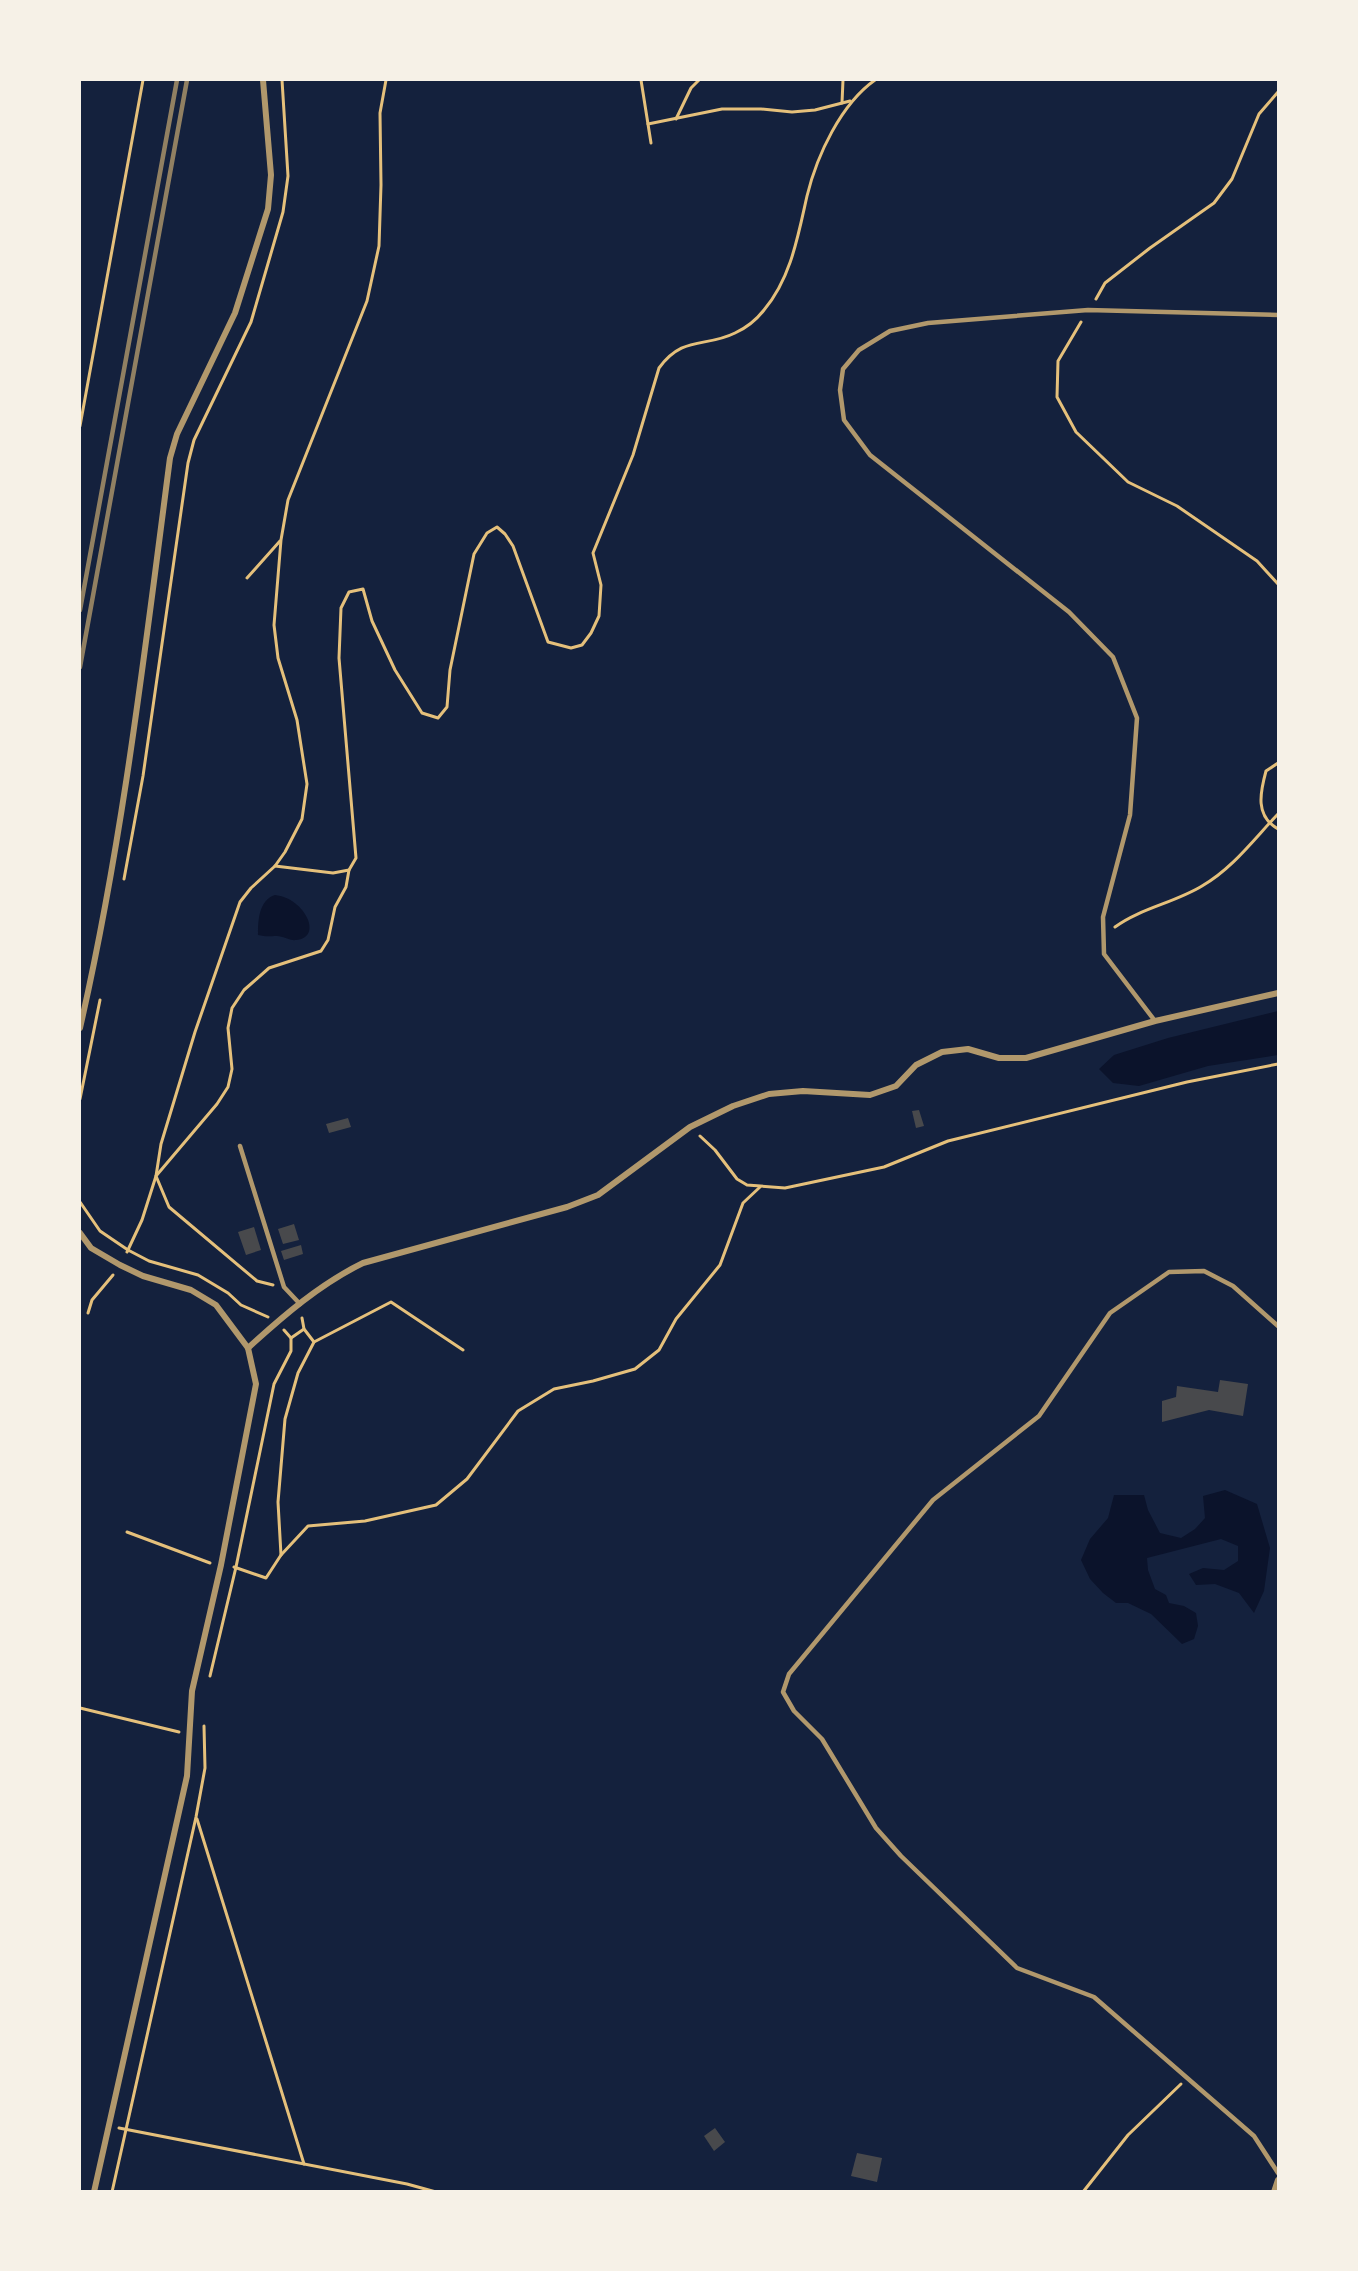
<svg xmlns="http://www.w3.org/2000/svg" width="1358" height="2271" viewBox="0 0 1358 2271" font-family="Ubuntu,sans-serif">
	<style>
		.water { fill: #0b132b }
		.building { fill: #48494c }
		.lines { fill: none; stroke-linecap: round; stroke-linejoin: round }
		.path { stroke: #e5c07b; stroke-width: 3 }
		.service { stroke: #b1986c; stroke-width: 4.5 }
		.minor { stroke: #b1986c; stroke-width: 6 }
		.rail { stroke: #918062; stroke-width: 4.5 }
	</style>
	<rect width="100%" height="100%" fill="#14213d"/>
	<g class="water">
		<path d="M275,895C305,898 324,938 296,940C290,941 283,936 277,936C270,936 266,937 258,935C258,920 259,900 275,895Z"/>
		<polygon points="1278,1011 1278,1055 1208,1066 1139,1086 1113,1083 1099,1069 1114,1055 1168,1038"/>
		<polygon points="1225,1490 1257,1504 1270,1548 1264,1591 1254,1613 1239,1593 1215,1584 1196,1585 1189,1574 1203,1568 1224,1570 1238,1561 1238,1546 1221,1539 1147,1558 1148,1570 1155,1589 1166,1595 1169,1603 1184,1606 1196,1613 1198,1626 1194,1639 1182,1644 1151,1614 1128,1603 1116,1603 1103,1593 1090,1579 1081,1560 1090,1539 1108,1518 1114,1495 1144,1495 1148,1510 1160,1533 1181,1538 1195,1529 1205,1518 1203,1496"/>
	</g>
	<g class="building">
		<polygon points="919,1110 924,1126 916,1128 912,1111"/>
		<polygon points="348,1118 351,1127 329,1133 326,1124"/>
		<polygon points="294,1224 299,1240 283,1244 278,1229"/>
		<polygon points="254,1227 261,1250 246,1255 238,1232"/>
		<polygon points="301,1245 303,1254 284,1260 281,1251"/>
		<polygon points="1220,1380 1248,1384 1243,1416 1209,1410 1162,1422 1162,1401 1176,1397 1177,1386 1218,1392"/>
		<polygon points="715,2128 725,2142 714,2151 704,2136"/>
		<polygon points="857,2153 882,2158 877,2182 851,2176"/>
	</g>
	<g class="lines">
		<g class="path">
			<polyline points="641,80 651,143"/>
			<polyline points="842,103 843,80"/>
			<polyline points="676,119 691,88 699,80"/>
			<polyline points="648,124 722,109 761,109 792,112 815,110 850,101"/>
			<polyline points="1096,299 1105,283 1150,248 1214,203 1232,179 1259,114 1278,92"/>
			<polyline points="1081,322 1058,361 1057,397 1076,432 1128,482 1177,506 1257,561 1278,584"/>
			<polyline points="80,426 143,80"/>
			<polyline points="247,578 280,541"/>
			<path d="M1278,763L1266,771C1260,793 1255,816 1278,829"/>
			<path d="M275,866L333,873L349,870L356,858L339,658L341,608L349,592L363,589L372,621L395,670L422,713L438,718L447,707L450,670L474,554L487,533L497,527L505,534L513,546L548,642L571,648L582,645L591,633L599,616L601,585L593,553L633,455L659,368C683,335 705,348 735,333C746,328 757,319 764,310C791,278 798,236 807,196C817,155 841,104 875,80"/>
			<polyline points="124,879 143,776 188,463 194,440 251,322 283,212 288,176 282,80"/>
			<path d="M1115,927C1141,908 1174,903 1202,886C1233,868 1254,839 1278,814"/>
			<polyline points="80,1099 100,1000"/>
			<polyline points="700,1136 715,1150 737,1179 747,1185 785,1188 884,1167 948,1141 1187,1082 1278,1064"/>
			<polyline points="80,1202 100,1231 128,1250 149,1261 198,1275 228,1293 241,1305 268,1317"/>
			<polyline points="127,1252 142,1220 156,1176 217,1104 228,1087 232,1069 228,1028 232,1008 244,990 269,968 321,951 328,940 335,907 346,887 349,870"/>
			<polyline points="273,1285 257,1281 169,1207 156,1176 161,1144 195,1032 240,902 251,888 275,866 285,852 302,819 307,784 297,720 278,658 274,625 281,540 288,500 367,301 379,246 381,185 380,113 386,80"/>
			<polyline points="88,1313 92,1300 113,1275"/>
			<polyline points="302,1318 304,1329 314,1342"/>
			<polyline points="291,1338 304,1329"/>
			<polyline points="127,1532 210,1563"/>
			<polyline points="281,1555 308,1526 365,1521 436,1505 467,1479 518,1411 554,1389 593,1381 635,1369 659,1350 676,1319 720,1265 743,1203 760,1187"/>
			<polyline points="234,1567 266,1578 281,1555 278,1502 285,1419 298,1373 314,1342 391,1302 463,1350"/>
			<polyline points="210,1676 236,1567 274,1384 291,1351 291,1338 284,1330"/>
			<polyline points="80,1708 179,1732"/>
			<polyline points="197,1819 304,2164"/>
			<polyline points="119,2128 407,2184 436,2192"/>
			<polyline points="112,2192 196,1817 205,1768 204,1726"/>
			<polyline points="1083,2192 1128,2135 1181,2084"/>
		</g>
		<g class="service">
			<polyline points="1155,1021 1104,954 1103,917 1130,815 1137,718 1113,657 1069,612 870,455 844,420 840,390 843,369 859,350 890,331 928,323 1088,310 1278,315"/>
			<polyline points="240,1146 284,1287 300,1304"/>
			<polyline points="1278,1326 1233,1286 1204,1271 1169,1272 1110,1313 1039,1416 933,1500 789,1674 783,1692 794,1711 822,1739 876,1828 901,1856 1017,1968 1094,1997 1254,2136 1278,2173"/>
		</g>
		<g class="minor">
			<path d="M80,1028C123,840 145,649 170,458L177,434L235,313L268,209L271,175L263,80"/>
			<polyline points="80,1233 91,1248 120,1265 143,1276 191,1290 216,1305 248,1348 256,1384 221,1565 192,1691 187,1776 94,2192"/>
			<path d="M248,1348C283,1316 320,1284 363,1263L567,1207L598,1195L690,1127L733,1106L769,1094L803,1091L870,1095L896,1086L916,1065L942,1052L968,1049L999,1058H1026L1155,1021L1278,993"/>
			<polyline points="1274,2192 1278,2180"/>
		</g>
		<g class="rail">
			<polyline points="80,610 177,80"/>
			<polyline points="80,667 187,80"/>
		</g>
	</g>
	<rect width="1358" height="2271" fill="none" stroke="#f6f1e7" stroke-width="162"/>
</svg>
